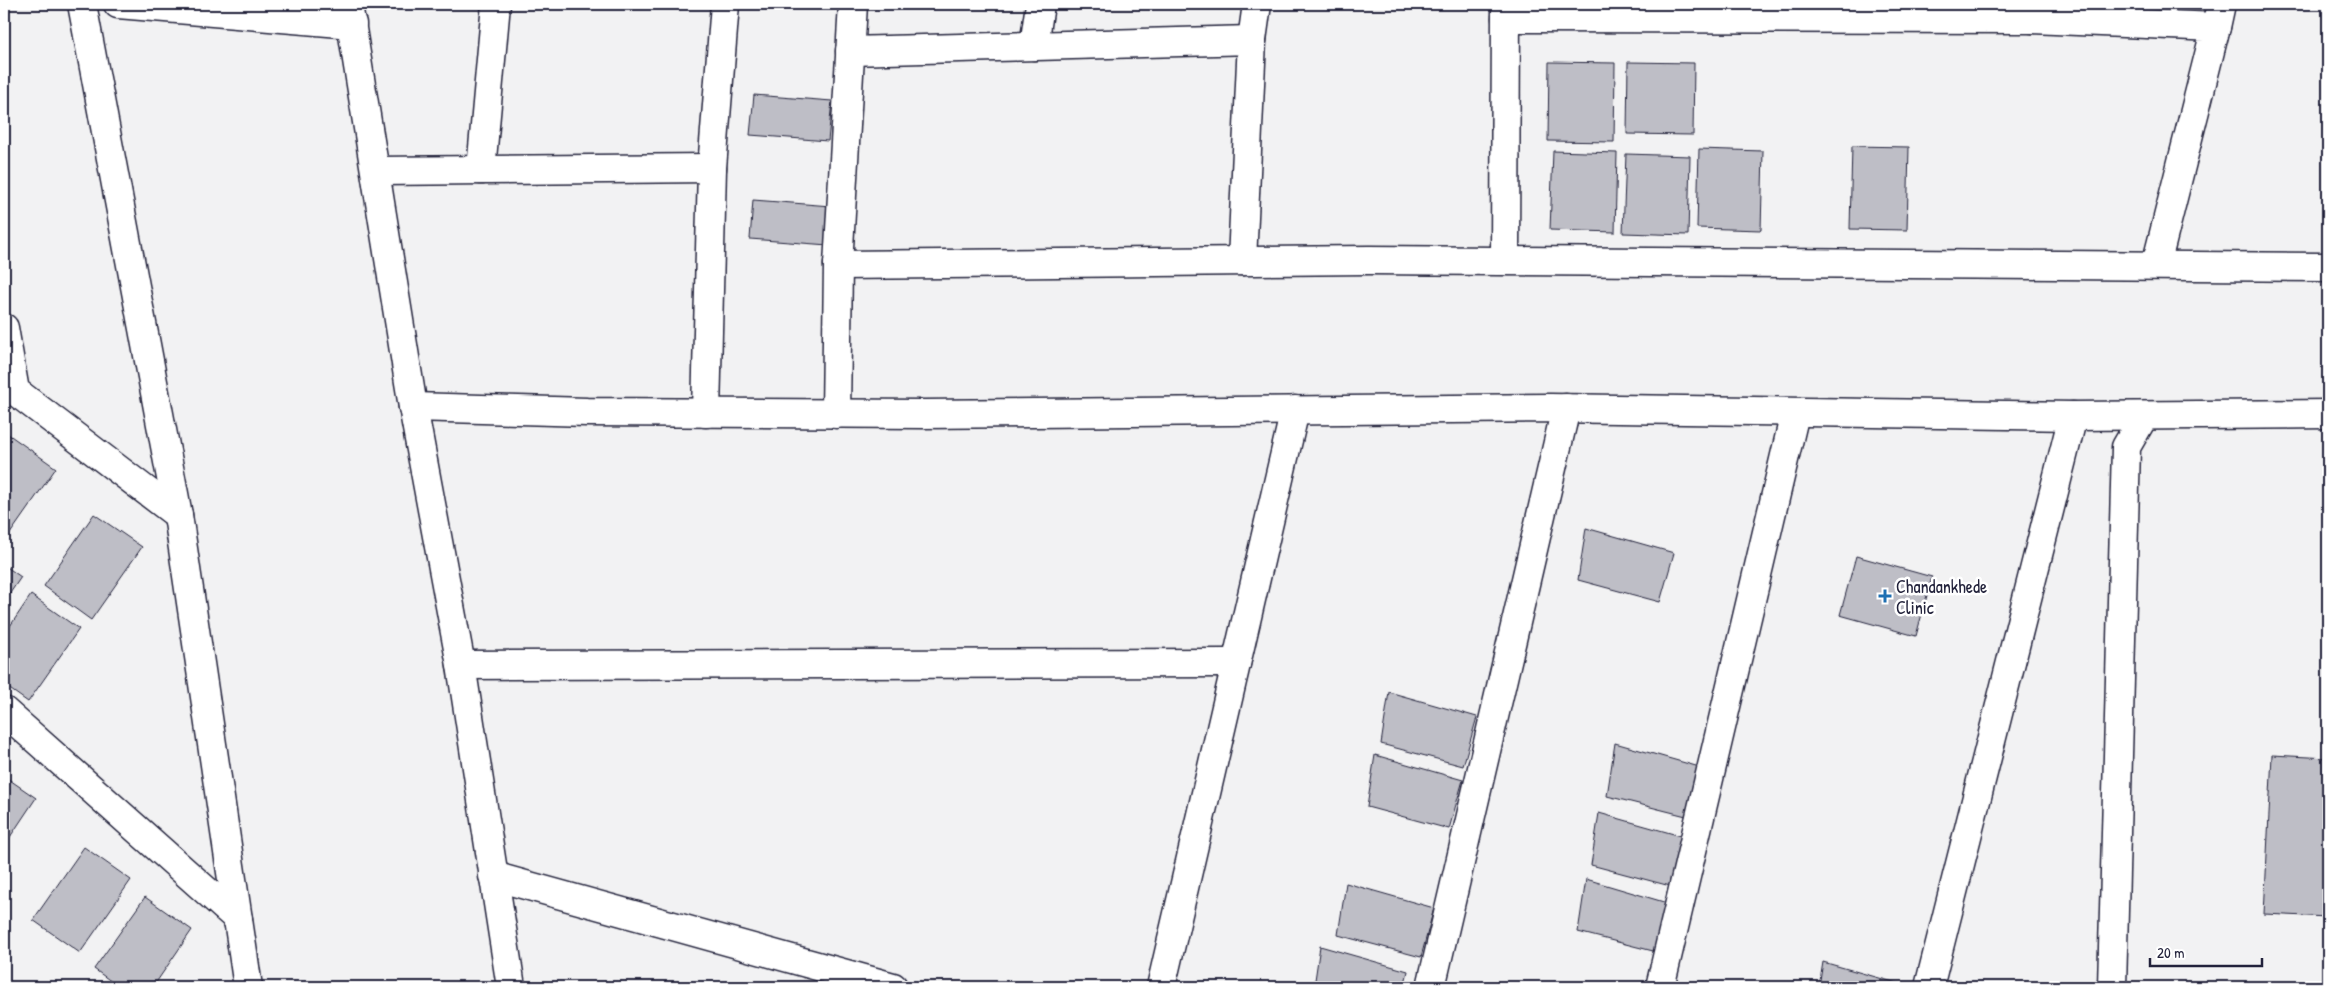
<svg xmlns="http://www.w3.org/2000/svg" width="2332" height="991" viewBox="0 0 2332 991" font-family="'Patrick Hand',sans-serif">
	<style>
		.building { fill: #bebec6; stroke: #22223b }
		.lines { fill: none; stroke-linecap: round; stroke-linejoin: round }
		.minor-casing { stroke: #22223b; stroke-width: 31 }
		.minor { stroke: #fff; stroke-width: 28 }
		.poi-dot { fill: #1f6fb2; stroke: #fff; stroke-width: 2 }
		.labels { text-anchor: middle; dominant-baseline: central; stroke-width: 5; stroke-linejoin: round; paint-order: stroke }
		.poi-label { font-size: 18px; fill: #22223b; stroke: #fff; text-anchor: start }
	</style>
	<rect width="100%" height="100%" fill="#f2f2f3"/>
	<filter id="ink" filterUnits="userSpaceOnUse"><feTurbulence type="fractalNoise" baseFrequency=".02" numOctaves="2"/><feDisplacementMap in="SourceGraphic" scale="10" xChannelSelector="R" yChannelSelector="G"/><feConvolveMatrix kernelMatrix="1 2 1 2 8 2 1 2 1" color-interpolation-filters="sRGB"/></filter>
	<g filter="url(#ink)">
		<g class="building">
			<polygon points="1549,62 1615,63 1614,142 1548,141"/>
			<polygon points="1628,62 1694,63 1693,135 1627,134"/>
			<polygon points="754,95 832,101 828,141 750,135"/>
			<polygon points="1852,146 1909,147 1907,230 1850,229"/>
			<polygon points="1699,149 1763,151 1761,230 1697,228"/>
			<polygon points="1553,151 1617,153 1615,232 1550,230"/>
			<polygon points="1626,154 1690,156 1688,235 1623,233"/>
			<polygon points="753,200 831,206 828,245 750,239"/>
			<polygon points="8,434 56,468 5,541 4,441"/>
			<polygon points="94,514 142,547 91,620 44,586"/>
			<polygon points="1586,528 1674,553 1660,602 1578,580"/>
			<polygon points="1856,556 1932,577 1916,636 1840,615"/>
			<polygon points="4,565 21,577 4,602"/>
			<polygon points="31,595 79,629 28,702 4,685 4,635"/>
			<polygon points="1389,692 1477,717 1463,766 1381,744"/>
			<polygon points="1615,743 1703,768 1690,817 1607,796"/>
			<polygon points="1375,755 1463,780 1449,829 1367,807"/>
			<polygon points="2272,755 2328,758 2328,917 2264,914"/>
			<polygon points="4,776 36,798 4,846"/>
			<polygon points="1599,813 1688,838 1674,887 1591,865"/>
			<polygon points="84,847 131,880 80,953 33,920"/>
			<polygon points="1586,879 1674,905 1661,953 1578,932"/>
			<polygon points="1346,883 1434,908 1421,957 1338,935"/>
			<polygon points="145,897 192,930 153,987 119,987 94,969"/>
			<polygon points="1320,946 1408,971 1404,987 1314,987"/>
			<polygon points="1823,962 1911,987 1819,987"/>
		</g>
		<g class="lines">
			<g class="minor-casing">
				<g id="minor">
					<polyline points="82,4 178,515 248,987"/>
					<polyline points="118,4 352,24"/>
					<polyline points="348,4 413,407 461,665 511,987"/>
					<polyline points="1506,18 2032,19 2031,4"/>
					<polyline points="2032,19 2216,27 2156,265"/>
					<polyline points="2216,27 2221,4"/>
					<polyline points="1252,40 1257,4"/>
					<polyline points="1034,46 1040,4"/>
					<polyline points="850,51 1252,40 1242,261"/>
					<polyline points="481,170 496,4"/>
					<polyline points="376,171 712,168"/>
					<polyline points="1505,260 1506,4"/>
					<polyline points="838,265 1369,260 2328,267"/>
					<polyline points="4,328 15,391 178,515"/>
					<polyline points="413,407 587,412 924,414 1550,408 2073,416 2328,414"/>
					<polyline points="706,413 712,168 725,4"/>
					<polyline points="836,414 838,265 853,4"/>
					<polyline points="461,665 1236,663"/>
					<polyline points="4,711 238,919"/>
					<polyline points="493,876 893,987"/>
					<polyline points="1161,987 1295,410"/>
					<polyline points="1431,987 1566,408"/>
					<polyline points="1660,987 1795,413"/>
					<polyline points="1929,987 2073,416"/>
					<polyline points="2112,987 2126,447 2144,416"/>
				</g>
			</g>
			<use href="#minor" class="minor"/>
		</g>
	</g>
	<path class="poi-dot" d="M1882.5 588.5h5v5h5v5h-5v5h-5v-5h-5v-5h5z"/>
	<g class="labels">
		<g class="poi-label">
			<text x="1896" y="586">Chandankhede<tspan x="1896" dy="21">Clinic</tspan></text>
		</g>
	</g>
	<rect width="2332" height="991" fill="none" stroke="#fff" stroke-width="20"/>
	<rect x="10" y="10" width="2312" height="971" fill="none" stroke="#22223b" stroke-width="2" filter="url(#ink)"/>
	<path d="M2150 958v8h112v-8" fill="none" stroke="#22223b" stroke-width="2.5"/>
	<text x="2157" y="958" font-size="15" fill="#22223b" stroke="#ffffff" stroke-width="4" paint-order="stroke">20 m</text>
</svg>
